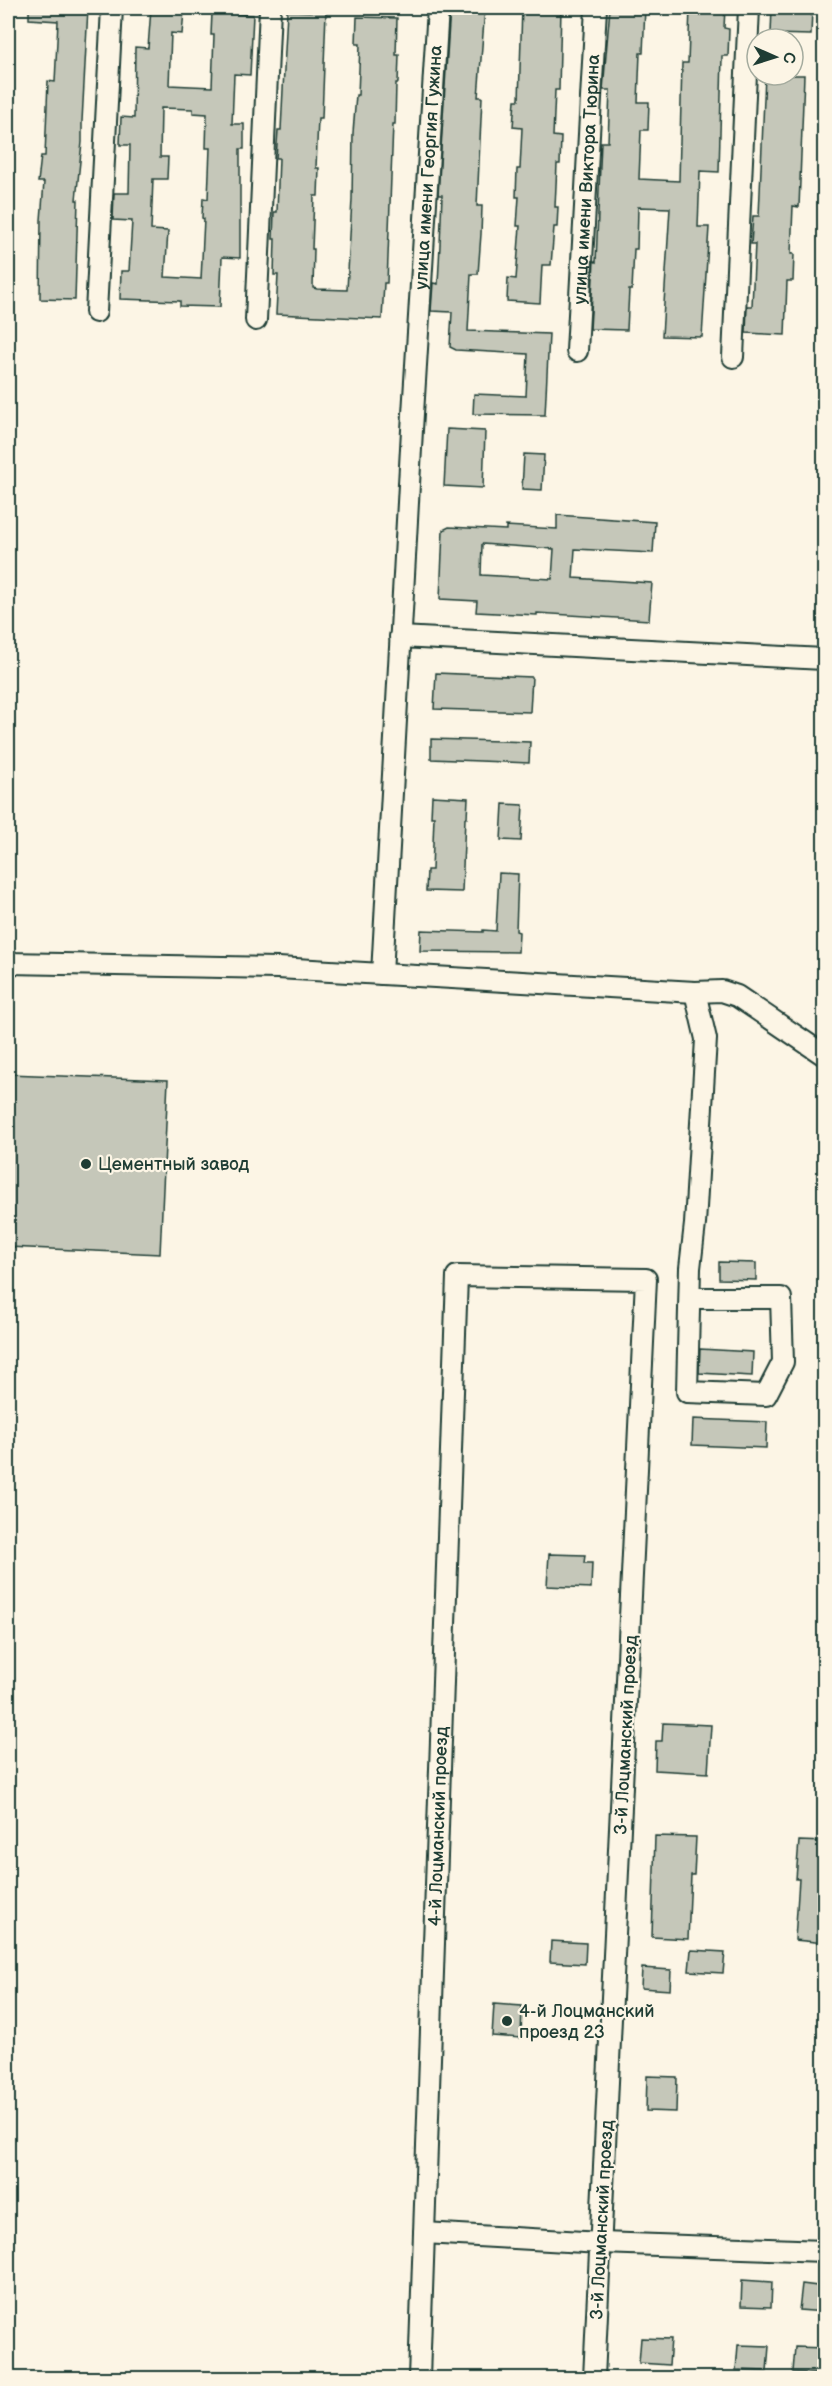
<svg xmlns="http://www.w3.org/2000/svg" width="832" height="2386" viewBox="0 0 832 2386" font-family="'Balsamiq Sans',sans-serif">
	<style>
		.building { fill: #c5c7b9; stroke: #1f3d34; stroke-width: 1.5; fill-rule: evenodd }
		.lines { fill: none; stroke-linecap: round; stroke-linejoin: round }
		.minor-casing { stroke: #1f3d34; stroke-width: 24 }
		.minor { stroke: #fcf5e5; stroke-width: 20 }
		.poi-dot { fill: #1f3d34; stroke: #fcf5e5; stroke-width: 2 }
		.labels { text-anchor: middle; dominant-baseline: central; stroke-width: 4.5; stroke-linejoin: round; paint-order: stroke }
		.street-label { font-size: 18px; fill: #1f3d34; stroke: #fcf5e5 }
		.poi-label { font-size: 18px; fill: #1f3d34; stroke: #fcf5e5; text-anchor: start }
	</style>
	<rect width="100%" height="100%" fill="#fcf5e5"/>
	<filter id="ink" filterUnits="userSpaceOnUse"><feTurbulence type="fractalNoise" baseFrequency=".0167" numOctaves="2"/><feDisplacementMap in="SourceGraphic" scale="12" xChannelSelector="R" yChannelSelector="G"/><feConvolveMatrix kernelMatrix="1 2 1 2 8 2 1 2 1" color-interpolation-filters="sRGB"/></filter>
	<g filter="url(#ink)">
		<g class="building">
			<polygon points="29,8 88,8 82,121 82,142 76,200 78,200 75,300 40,299 41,220 44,182 38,182 41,156 45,156 48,81 55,82 58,21 29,19"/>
			<polygon points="450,8 485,8 478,97 482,97 477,206 482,206 481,234 478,274 471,274 468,331 549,334 545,415 473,414 474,394 526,396 528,354 456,350 450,347 452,312 431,311 433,283 438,284 440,245 442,195 438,195"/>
			<polygon points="522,8 561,8 559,90 555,90 553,136 561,137 560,164 557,164 555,207 558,207 557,227 554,227 551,265 542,265 540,303 507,301 508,278 516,279 520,226 517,226 519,197 516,197 517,169 520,169 522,128 513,127 515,100 519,100"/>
			<polygon points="610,8 645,8 643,53 640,53 638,102 649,102 648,130 641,130 639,179 679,181 682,63 688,63 690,8 725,8 724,28 729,29 728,56 722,56 719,172 700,171 698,227 709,227 702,337 662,336 670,208 638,207 637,249 634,249 632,290 629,290 627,330 590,329 594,261 596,262 601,142 608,142 610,90 603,90"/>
			<polygon points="772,8 812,8 811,35 771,34"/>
			<path d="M151,9L184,11L182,34L171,33L169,85L212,87L214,35H211L212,13L253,15L250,75L234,74L232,124H244V149H240V258L222,257L220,307L180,306V301L120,299L121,271H129L132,221L113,220L114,193H129L130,145H120L121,117L134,118L135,47L148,48ZM161,108L193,109V113L207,114L206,148H210L208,199L203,198L202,218L204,219L201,279L165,277L168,231L151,230L153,179H167L168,157H160Z"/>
			<polygon points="287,11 326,12 322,118 318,118 316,168 319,168 318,196 314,196 312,249 314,249 313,288 317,289 347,290 352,199 353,133 356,95 358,95 360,44 356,44 357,17 397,18 396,55 399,55 398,83 396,83 395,124 393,124 387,283 384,283 382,319 276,314 278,275 274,275 275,239 273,239 274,212 277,212 279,158 276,158 278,130 281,130"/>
			<polygon points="765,75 804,75 799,207 793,206 791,254 794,254 793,281 787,281 785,335 746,333 747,306 752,306 755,244 751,244 753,216 759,216"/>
			<polygon points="447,429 485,431 483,488 444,486"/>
			<polygon points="524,454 544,455 542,490 522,489"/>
			<path d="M557,515L655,522L653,553L575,549L573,578L652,583L649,620L537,613V615L476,612L477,601L440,599L443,530L449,527L506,530V526L557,529ZM482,544L554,549L552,579L481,575Z"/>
			<polygon points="436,673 532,677 530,712 434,709"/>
			<polygon points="431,739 530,742 529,763 431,759"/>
			<polygon points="432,796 468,798 467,818 465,818 462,892 426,891 427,870 432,870 434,817 431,817"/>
			<polygon points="503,804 523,805 521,841 501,840"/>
			<polygon points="499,873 518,874 516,931 519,932 518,952 420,951 421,930 483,932 483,930 496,931"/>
			<polygon points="8,1074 168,1080 160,1254 8,1247"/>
			<polygon points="719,1262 756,1263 756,1280 719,1279"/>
			<polygon points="700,1349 753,1352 752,1376 699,1373"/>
			<polygon points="693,1419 767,1422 766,1448 692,1445"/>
			<polygon points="549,1554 585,1555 584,1563 592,1563 591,1588 547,1586"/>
			<polygon points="663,1723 711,1725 708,1773 655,1770 656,1741 662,1741"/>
			<polygon points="655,1836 696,1837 694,1875 691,1875 688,1939 652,1937"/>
			<polygon points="799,1841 825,1842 825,1943 795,1940 799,1879 796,1879"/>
			<polygon points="551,1941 586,1943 585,1964 550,1962"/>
			<polygon points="691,1950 725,1952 723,1973 689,1971"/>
			<polygon points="642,1968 671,1970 670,1990 641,1988"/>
			<polygon points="494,2004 522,2006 521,2038 492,2036"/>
			<polygon points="647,2076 677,2077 676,2112 646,2111"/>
			<polygon points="742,2280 772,2282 771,2307 741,2306"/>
			<polygon points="802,2284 825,2287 825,2312 799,2310"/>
			<polygon points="641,2338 671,2339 669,2365 639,2363"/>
			<polygon points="738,2345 769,2346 767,2371 736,2370"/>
			<polygon points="795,2347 825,2348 824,2374 793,2372"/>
		</g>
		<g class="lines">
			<g class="minor-casing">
				<g id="minor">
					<polyline points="96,312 112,8"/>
					<polyline points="256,320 270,8"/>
					<path id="s1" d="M577,351L596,8"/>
					<polyline points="733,357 749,8"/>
					<polyline points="400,637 824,659"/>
					<polyline points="8,963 278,968 695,992 722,991 737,996 824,1055"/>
					<path id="s2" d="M382,974L412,430L438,8"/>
					<polyline points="690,1298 781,1298 783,1362 766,1395 687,1392 690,1268 695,1224 706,1039 695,992"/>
					<polyline points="424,2233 601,2243 824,2251"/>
					<path id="s3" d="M419,2378L457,1276L646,1279L594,2378"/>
				</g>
			</g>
			<use href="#minor" class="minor"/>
		</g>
	</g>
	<g class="poi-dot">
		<circle cx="86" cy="1164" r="6"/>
		<circle cx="507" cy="2021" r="6"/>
	</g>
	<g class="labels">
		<g class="street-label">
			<text stroke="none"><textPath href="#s2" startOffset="808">улица имени Георгия Гужина</textPath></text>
			<text stroke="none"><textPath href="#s1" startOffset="172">улица имени Виктора Тюрина</textPath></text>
			<text transform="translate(626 1735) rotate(-87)">3-й Лоцманский проезд</text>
			<text stroke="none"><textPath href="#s3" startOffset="552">4-й Лоцманский проезд</textPath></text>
			<text transform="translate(602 2220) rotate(-87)">3-й Лоцманский проезд</text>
		</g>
		<g class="poi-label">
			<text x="98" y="1164">Цементный завод</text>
			<text x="519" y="2011">4-й Лоцманский<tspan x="519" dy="21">проезд 23</tspan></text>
		</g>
	</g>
	<rect width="832" height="2386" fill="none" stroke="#fcf5e5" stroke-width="30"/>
	<rect x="15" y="15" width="802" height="2356" fill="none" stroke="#1f3d34" stroke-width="2" filter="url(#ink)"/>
	<g transform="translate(775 57) rotate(93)"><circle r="28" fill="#fcf5e5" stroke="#a4ab9e" stroke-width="1.5"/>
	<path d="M0-4.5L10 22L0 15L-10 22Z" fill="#1f3d34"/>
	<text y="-9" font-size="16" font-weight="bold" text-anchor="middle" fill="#1f3d34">С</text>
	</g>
</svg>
